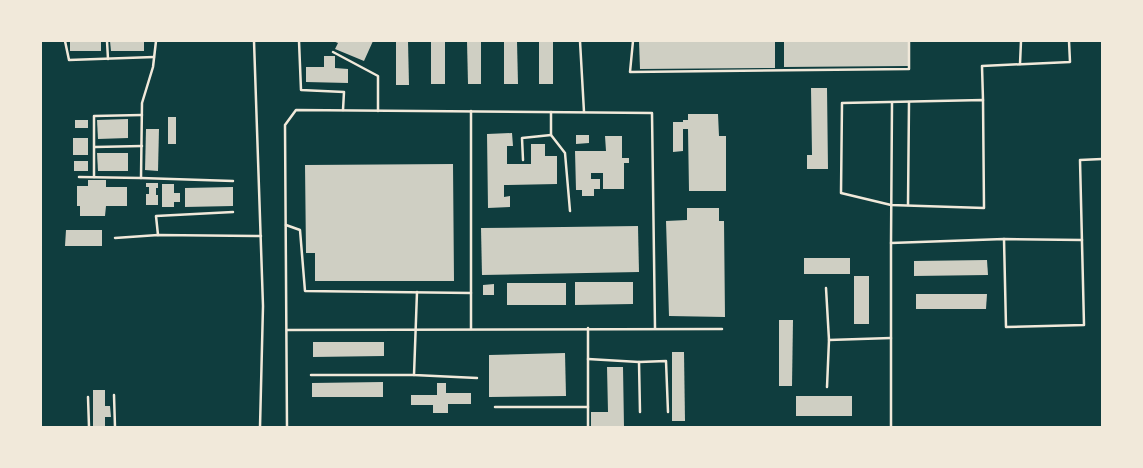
<svg xmlns="http://www.w3.org/2000/svg" width="1143" height="468" viewBox="0 0 1143 468" font-family="Quicksand,sans-serif">
	<style>
		.building { fill: #cfcfc3 }
		.lines { fill: none; stroke-linecap: round; stroke-linejoin: round }
		.service { stroke: #f1e9da; stroke-width: 2.5 }
	</style>
	<rect width="100%" height="100%" fill="#0f3d3e"/>
	<g class="building">
		<rect x="70" y="41" width="31" height="10"/>
		<polygon points="110,41 144,41 144,51 111,51"/>
		<polygon points="333,41 373,41 364,61 335,49 338,43"/>
		<polygon points="396,41 408,41 409,85 396,85"/>
		<rect x="431" y="41" width="14" height="43"/>
		<polygon points="467,41 481,41 481,84 468,84"/>
		<polygon points="504,41 517,41 518,84 504,84"/>
		<rect x="539" y="41" width="14" height="43"/>
		<polygon points="639,41 775,41 775,68 640,69"/>
		<polygon points="784,41 908,41 908,66 784,67"/>
		<polygon points="324,56 335,56 335,68 348,69 348,83 306,82 306,67 324,67"/>
		<polygon points="811,88 827,88 828,169 807,169 807,155 812,155"/>
		<polygon points="688,114 718,114 719,136 726,136 726,191 689,191 688,129 683,129 683,151 673,152 673,122 683,122 683,120 688,120"/>
		<rect x="168" y="117" width="8" height="27"/>
		<polygon points="128,119 128,138 98,139 97,120"/>
		<rect x="75" y="120" width="13" height="8"/>
		<polygon points="146,129 159,129 158,171 145,170"/>
		<polygon points="512,133 513,146 507,146 507,164 531,164 531,144 545,144 545,156 557,156 557,184 504,185 504,197 510,196 510,207 488,208 487,134"/>
		<polygon points="576,135 589,135 589,143 576,144"/>
		<polygon points="605,136 622,136 622,158 629,158 629,163 624,163 624,189 603,189 603,173 591,173 591,179 600,179 600,189 594,189 594,196 582,196 582,190 576,190 575,151 606,151"/>
		<rect x="73" y="138" width="15" height="17"/>
		<polygon points="97,153 128,153 128,171 98,171"/>
		<rect x="74" y="161" width="14" height="10"/>
		<polygon points="453,164 454,281 315,281 315,253 306,253 305,165"/>
		<polygon points="88,180 106,180 106,187 127,187 127,206 106,206 105,216 80,216 80,206 77,206 77,186 88,186"/>
		<polygon points="146,183 158,183 158,188 156,188 156,195 158,195 158,205 146,205 146,194 149,194 149,187 146,187"/>
		<polygon points="162,184 174,184 174,193 180,193 180,202 174,202 174,207 162,207"/>
		<polygon points="233,187 233,206 185,207 185,188"/>
		<polygon points="687,208 719,208 719,221 724,221 725,317 669,316 666,221 687,220"/>
		<polygon points="638,226 639,272 482,275 481,228"/>
		<polygon points="66,230 102,230 102,246 65,246"/>
		<rect x="804" y="258" width="46" height="16"/>
		<polygon points="987,260 988,275 914,276 914,261"/>
		<rect x="854" y="276" width="15" height="48"/>
		<polygon points="575,282 633,282 633,304 575,305"/>
		<rect x="507" y="283" width="59" height="22"/>
		<polygon points="494,284 494,295 483,295 483,285"/>
		<polygon points="916,294 987,294 986,309 916,309"/>
		<polygon points="779,320 793,320 792,386 779,386"/>
		<polygon points="313,342 384,342 384,356 313,357"/>
		<polygon points="672,352 684,352 685,421 672,421"/>
		<polygon points="565,353 566,396 489,397 489,355"/>
		<polygon points="607,367 623,367 624,427 591,427 591,412 608,412"/>
		<polygon points="383,382 383,397 312,397 312,383"/>
		<polygon points="437,383 446,383 446,393 471,393 471,404 448,404 448,413 433,413 433,405 411,405 411,395 437,395"/>
		<polygon points="93,390 105,390 105,406 110,406 111,417 105,417 105,427 93,427"/>
		<rect x="796" y="396" width="56" height="20"/>
	</g>
	<g class="lines">
		<g class="service">
			<polyline points="65,41 69,60 154,57"/>
			<polyline points="107,41 108,59"/>
			<polyline points="254,41 263,306 260,427"/>
			<polyline points="299,41 301,90 344,92 343,110"/>
			<polyline points="580,41 584,112"/>
			<polyline points="633,41 630,72 909,69 909,41"/>
			<polyline points="333,52 378,76 378,111"/>
			<polyline points="1020,64 1021,41"/>
			<polygon points="983,100 984,208 891,205 841,193 842,103"/>
			<polyline points="983,100 982,66 1070,62 1069,41"/>
			<polyline points="471,111 471,329"/>
			<polyline points="551,112 551,135 565,153 570,211"/>
			<polyline points="95,147 142,146"/>
			<polyline points="523,160 522,138 551,135"/>
			<polyline points="79,177 141,178 233,181"/>
			<polyline points="94,177 94,116 142,115"/>
			<polyline points="141,178 142,103 153,67 156,41"/>
			<polyline points="908,205 909,102"/>
			<polyline points="286,225 300,230 305,291 471,293"/>
			<polyline points="158,235 156,216 233,212"/>
			<polyline points="115,238 158,235 261,236"/>
			<polyline points="1004,239 1006,327 1084,325 1080,160 1102,159"/>
			<polyline points="891,243 892,103"/>
			<polyline points="826,288 829,340"/>
			<polyline points="417,292 414,375 477,378"/>
			<polyline points="287,330 722,329"/>
			<polyline points="588,359 639,362 640,412"/>
			<polyline points="639,362 666,361 668,412"/>
			<polyline points="311,375 414,375"/>
			<polyline points="827,387 829,340 891,338"/>
			<polyline points="114,395 115,427"/>
			<polyline points="88,397 89,427"/>
			<polyline points="495,407 588,407"/>
			<polyline points="287,427 285,125 296,110 652,113 655,328"/>
			<polyline points="588,427 588,328"/>
			<polyline points="891,427 891,243 1004,239 1082,240"/>
		</g>
	</g>
	<rect width="1143" height="468" fill="none" stroke="#f1e9da" stroke-width="84"/>
</svg>
